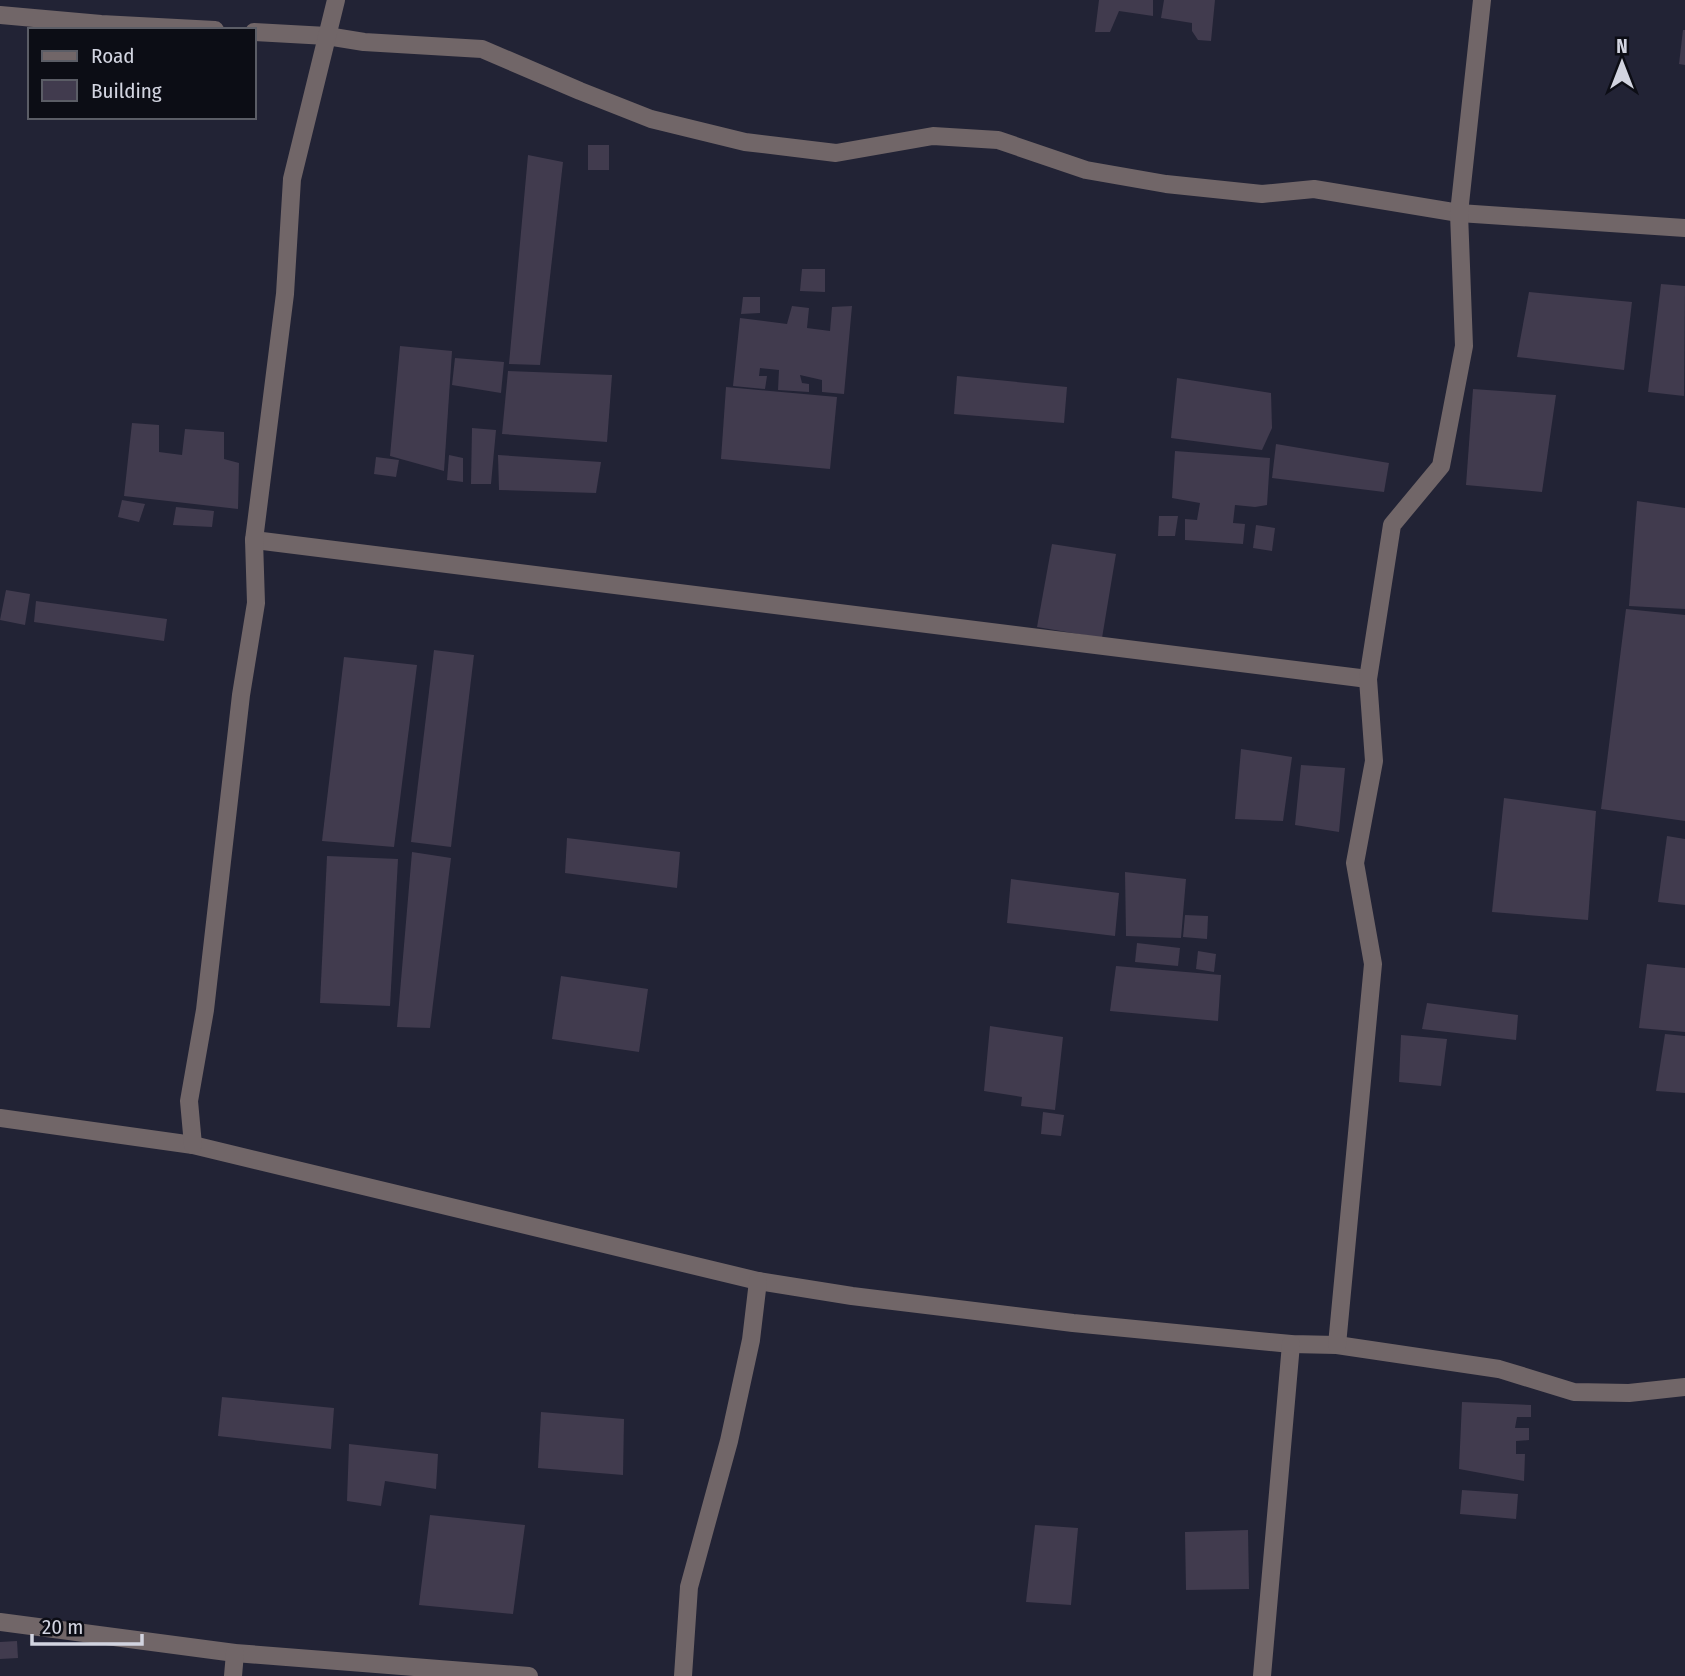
<svg xmlns="http://www.w3.org/2000/svg" width="1685" height="1676" viewBox="0 0 1685 1676" font-family="'Fira Sans Condensed',sans-serif">
	<style>
		.building { fill: #413b4e }
		.lines { fill: none; stroke-linecap: round; stroke-linejoin: round }
		.minor { stroke: #716668; stroke-width: 18 }
	</style>
	<rect width="100%" height="100%" fill="#222335"/>
	<g class="building">
		<polygon points="1099,0 1153,0 1153,16 1119,11 1110,32 1095,32"/>
		<polygon points="1164,0 1215,0 1211,41 1198,40 1192,31 1192,23 1161,18"/>
		<polygon points="1683,30 1685,30 1685,65 1679,64"/>
		<rect x="588" y="145" width="21" height="25"/>
		<polygon points="528,155 563,162 540,365 509,364"/>
		<polygon points="802,269 825,269 825,292 800,291"/>
		<polygon points="1661,284 1685,286 1684,396 1648,392"/>
		<polygon points="1529,292 1632,302 1624,370 1517,357"/>
		<polygon points="743,297 760,297 760,313 741,314"/>
		<polygon points="792,306 809,308 807,328 830,331 832,307 852,306 844,394 822,392 822,380 800,375 802,383 809,384 809,392 778,390 779,370 760,368 759,376 767,376 765,389 733,386 740,318 787,324"/>
		<polygon points="400,346 452,351 444,471 390,456"/>
		<polygon points="455,358 504,362 501,393 452,385"/>
		<polygon points="508,371 612,375 607,442 502,434"/>
		<polygon points="957,376 1067,387 1064,423 954,414"/>
		<polygon points="1177,378 1271,393 1272,428 1262,450 1171,438"/>
		<polygon points="726,387 837,397 830,469 721,459"/>
		<polygon points="1473,389 1556,395 1542,492 1466,485"/>
		<polygon points="132,423 159,425 159,452 182,455 185,429 224,432 224,459 239,463 238,509 124,496"/>
		<polygon points="472,428 496,430 491,484 471,484"/>
		<polygon points="1276,444 1389,463 1384,492 1272,478"/>
		<polygon points="1175,451 1270,458 1267,505 1255,507 1235,505 1233,523 1245,524 1243,544 1185,540 1185,519 1197,520 1200,503 1172,498"/>
		<polygon points="449,455 463,458 463,482 447,480"/>
		<polygon points="498,455 601,462 596,493 499,490"/>
		<polygon points="376,457 399,460 396,477 374,474"/>
		<polygon points="122,500 145,504 139,522 118,517"/>
		<polygon points="1637,501 1685,508 1685,609 1629,606"/>
		<polygon points="176,507 214,511 212,527 173,525"/>
		<polygon points="1159,516 1178,516 1175,536 1158,536"/>
		<polygon points="1256,525 1275,528 1272,551 1253,548"/>
		<polygon points="1052,544 1116,554 1102,638 1037,627"/>
		<polygon points="6,590 30,594 25,625 0,620"/>
		<polygon points="36,601 167,619 164,641 34,622"/>
		<polygon points="1626,609 1685,615 1685,821 1601,809"/>
		<polygon points="434,650 474,655 451,847 411,842"/>
		<polygon points="344,657 417,665 394,847 322,841"/>
		<polygon points="1241,749 1292,757 1283,821 1235,819"/>
		<polygon points="1301,765 1345,768 1339,832 1295,825"/>
		<polygon points="1504,798 1596,811 1588,920 1492,912"/>
		<polygon points="1667,836 1685,839 1685,905 1658,902"/>
		<polygon points="567,838 680,852 677,888 565,873"/>
		<polygon points="412,852 451,858 430,1028 397,1027"/>
		<polygon points="327,856 398,859 390,1006 320,1003"/>
		<polygon points="1125,872 1186,879 1181,938 1126,936"/>
		<polygon points="1011,879 1119,893 1115,936 1007,923"/>
		<polygon points="1185,915 1208,916 1207,939 1183,937"/>
		<polygon points="1137,943 1180,948 1178,966 1135,962"/>
		<polygon points="1198,951 1216,954 1214,972 1196,969"/>
		<polygon points="1647,964 1685,968 1685,1032 1639,1028"/>
		<polygon points="1116,966 1221,975 1218,1021 1110,1011"/>
		<polygon points="561,976 648,989 639,1052 552,1039"/>
		<polygon points="1427,1003 1518,1015 1516,1040 1422,1029"/>
		<polygon points="990,1026 1063,1037 1055,1110 1021,1106 1022,1097 984,1091"/>
		<polygon points="1665,1034 1685,1036 1685,1093 1656,1091"/>
		<polygon points="1401,1035 1447,1039 1441,1086 1399,1082"/>
		<polygon points="1043,1112 1064,1115 1061,1136 1041,1134"/>
		<polygon points="222,1397 334,1408 331,1449 218,1436"/>
		<polygon points="1462,1402 1531,1405 1531,1417 1517,1417 1515,1428 1529,1428 1529,1440 1516,1441 1516,1454 1525,1454 1524,1481 1459,1469"/>
		<polygon points="541,1412 624,1419 623,1475 538,1468"/>
		<polygon points="349,1444 438,1454 436,1489 385,1481 381,1506 347,1501"/>
		<polygon points="1462,1490 1518,1494 1516,1519 1460,1514"/>
		<polygon points="430,1515 525,1525 513,1614 419,1605"/>
		<polygon points="1035,1525 1078,1528 1071,1605 1026,1602"/>
		<polygon points="1248,1530 1249,1589 1186,1590 1185,1532"/>
		<polygon points="17,1641 18,1658 0,1659 0,1642"/>
	</g>
	<g class="lines">
		<g class="minor">
			<polyline points="0,15 101,24 215,30"/>
			<polyline points="254,32 327,36 364,42 482,49 580,91 651,119 745,142 836,153 933,136 998,140 1086,170 1166,184 1262,194 1314,189 1459,213 1685,228"/>
			<polyline points="254,540 1368,679"/>
			<polyline points="0,1118 193,1145 758,1281 852,1296 1073,1323 1291,1344 1337,1345 1499,1369 1574,1392 1629,1393 1685,1387"/>
			<polyline points="193,1145 189,1101 205,1010 241,695 256,603 254,540 285,294 292,179 336,0"/>
			<polyline points="1337,1345 1373,964 1355,863 1374,761 1368,679 1392,525 1441,466 1464,346 1459,213 1482,0"/>
			<polyline points="0,1622 235,1653 529,1676"/>
			<polyline points="233,1676 235,1653"/>
			<polyline points="683,1676 689,1587 729,1441 751,1340 758,1281"/>
			<polyline points="1262,1676 1291,1344"/>
		</g>
	</g>
	<rect x="28" y="28" width="228" height="91" fill="#0c0d15" stroke="#5b5d66" stroke-width="2"/>
	<rect x="42" y="51" width="35" height="10" fill="#716668" stroke="#5b5d66" stroke-width="2"/>
	<text x="91" y="63" font-size="21" fill="#d2d4e0">Road</text>
	<rect x="42" y="80" width="35" height="21" fill="#413b4e" stroke="#5b5d66" stroke-width="2"/>
	<text x="91" y="98" font-size="21" fill="#d2d4e0">Building</text>
	<g transform="translate(1622 63)" stroke="#0c0d15" stroke-width="5" paint-order="stroke">
	<path d="M0-5L12 26L0 18L-12 26Z" fill="#d2d4e0"/>
	<text y="-10" font-size="19" font-weight="bold" text-anchor="middle" fill="#d2d4e0">N</text>
	</g>
	<path d="M32 1634v10h110v-10" fill="none" stroke="#d2d4e0" stroke-width="3.5"/>
	<text x="42" y="1634" font-size="21" fill="#d2d4e0" stroke="#0c0d15" stroke-width="5" paint-order="stroke">20 m</text>
</svg>
